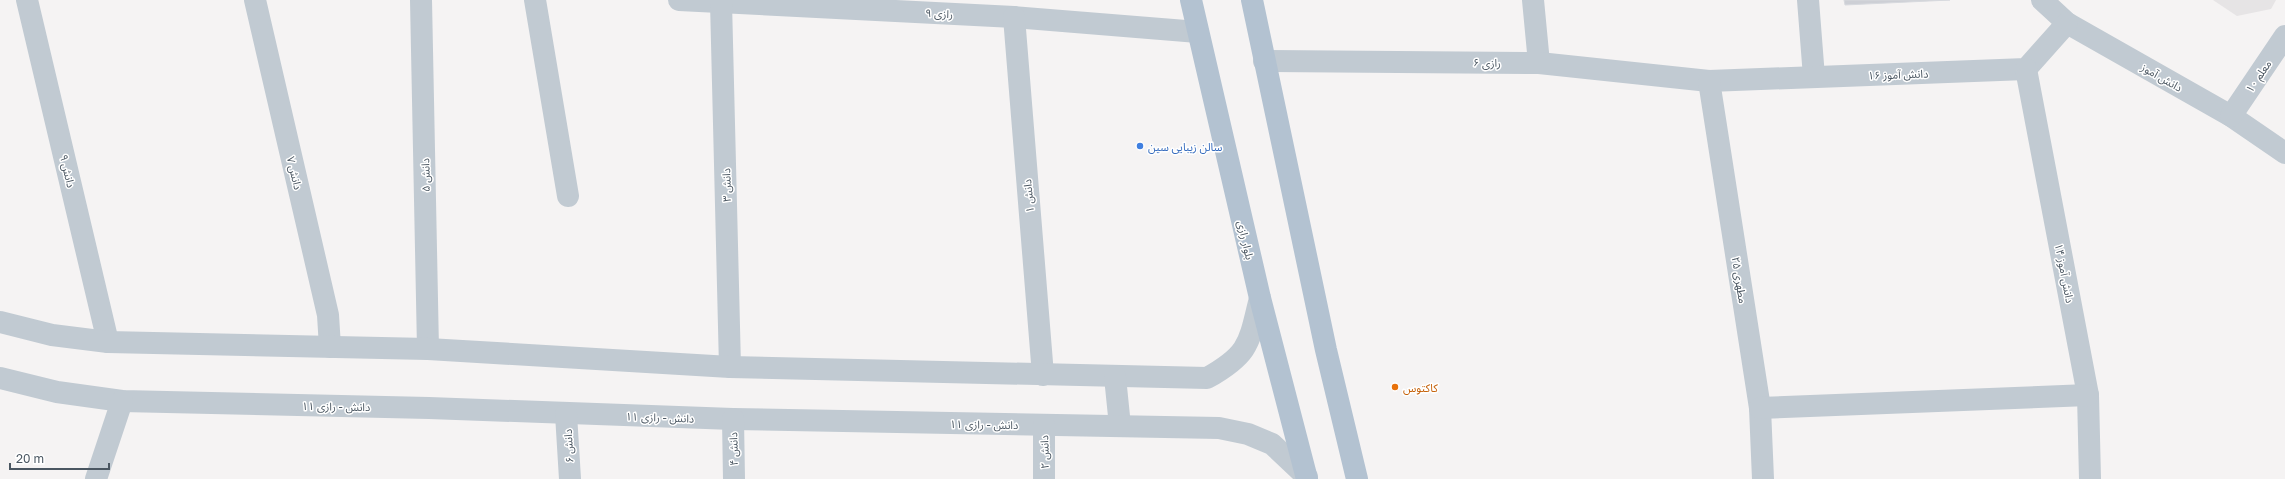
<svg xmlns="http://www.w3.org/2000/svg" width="2285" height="479" viewBox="0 0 2285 479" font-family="'Golos Text','Noto Sans Arabic',sans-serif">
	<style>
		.education { fill: #e6e4e5 }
		.building { fill: #cdcfd5; stroke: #d7d9de }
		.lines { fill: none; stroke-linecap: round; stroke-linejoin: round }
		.minor { stroke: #c1cad2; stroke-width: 22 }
		.major { stroke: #b3c2d1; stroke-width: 22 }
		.shop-dot { fill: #3f7fe0; stroke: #fff; stroke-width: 1.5 }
		.food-dot { fill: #e8710a; stroke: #fff; stroke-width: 1.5 }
		.labels { text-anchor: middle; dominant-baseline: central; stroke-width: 3; stroke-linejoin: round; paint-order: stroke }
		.street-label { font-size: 11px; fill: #4a5661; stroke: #fff }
		.shop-label { font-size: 11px; fill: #366cbe; stroke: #fff; text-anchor: start }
		.food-label { font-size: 11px; fill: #c56008; stroke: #fff; text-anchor: start }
	</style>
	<rect width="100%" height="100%" fill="#f5f3f3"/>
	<polygon class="education" points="2213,0 2276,0 2271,9 2237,16"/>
	<polygon class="building" points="1844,0 1950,0 1845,5"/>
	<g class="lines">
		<g class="minor">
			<polyline points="27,0 108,342"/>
			<polyline points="255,0 328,315 330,347"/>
			<polyline points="421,0 428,349"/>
			<polyline points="535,0 568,196"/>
			<polyline points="679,0 1014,17 1198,32"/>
			<polyline points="1533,0 1539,63"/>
			<polyline points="1808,0 1814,77"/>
			<polyline points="2042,0 2067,23 2231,116 2285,153"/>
			<polyline points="721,2 730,367"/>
			<polyline points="1014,17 1043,375"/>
			<polyline points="1264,61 1539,63 1709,81 2026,69 2067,23"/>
			<polyline points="2026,69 2088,395 2090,479"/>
			<polyline points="1709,81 1760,408 1763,479"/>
			<polyline points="2231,116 2285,36"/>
			<path d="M0,322L52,335L108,342L428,349L730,367L1207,378C1250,354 1249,343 1260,298"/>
			<polyline points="1115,377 1120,426"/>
			<polyline points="0,378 57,392 122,401 429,408 733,419 1219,428 1248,434 1272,444 1307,477"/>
			<polyline points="1760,408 2088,395"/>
			<polyline points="566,414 570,479"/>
			<polyline points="733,419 734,479"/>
			<polyline points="1044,425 1044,479"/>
			<polyline points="96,479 122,401"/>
		</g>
		<g class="major">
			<polyline points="1191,0 1260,298 1307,479"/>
			<polyline points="1252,0 1326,350 1357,479"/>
		</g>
	</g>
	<circle class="shop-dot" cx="1140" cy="146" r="4"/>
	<circle class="food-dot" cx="1395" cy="387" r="4"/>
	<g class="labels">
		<g class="street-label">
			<text transform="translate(939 13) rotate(3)">رازی ۹</text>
			<text x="1487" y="62">رازی ۶</text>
			<text transform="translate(1898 74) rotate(-2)">دانش آموز ۱۶</text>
			<text transform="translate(2258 76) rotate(-56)">معلم ۱۰</text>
			<text transform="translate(2162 77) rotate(30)">دانش آموز</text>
			<text transform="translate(68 171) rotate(77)">دانش ۹</text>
			<text transform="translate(295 173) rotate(77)">دانش ۷</text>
			<text transform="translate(425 175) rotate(-91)">دانش ۵</text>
			<text transform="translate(726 185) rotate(-91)">دانش ۳</text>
			<text transform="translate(1028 196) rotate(-95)">دانش ۱</text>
			<text transform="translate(1246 240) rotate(77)">بلوار رازی</text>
			<text transform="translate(2065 273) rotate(79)">دانش آموز ۱۴</text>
			<text transform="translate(1740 280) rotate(81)">مطهری ۲۵</text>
			<text transform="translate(336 406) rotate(1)">دانش - رازی ۱۱</text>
			<text transform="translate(660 417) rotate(2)">دانش - رازی ۱۱</text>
			<text transform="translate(984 424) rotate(1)">دانش - رازی ۱۱</text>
			<text transform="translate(568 446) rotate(-93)">دانش ۶</text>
			<text transform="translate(733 449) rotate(-91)">دانش ۴</text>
			<text transform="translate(1044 452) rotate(-91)">دانش ۲</text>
		</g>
		<g class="shop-label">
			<text x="1148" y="146">سالن زیبایی سین</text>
		</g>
		<g class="food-label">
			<text x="1403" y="387">کاکتوس</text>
		</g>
	</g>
	<path d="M10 463v6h99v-6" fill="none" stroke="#4a5661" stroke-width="2"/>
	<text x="16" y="463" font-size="12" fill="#4a5661" stroke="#ffffff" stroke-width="3" paint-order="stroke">20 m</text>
</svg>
